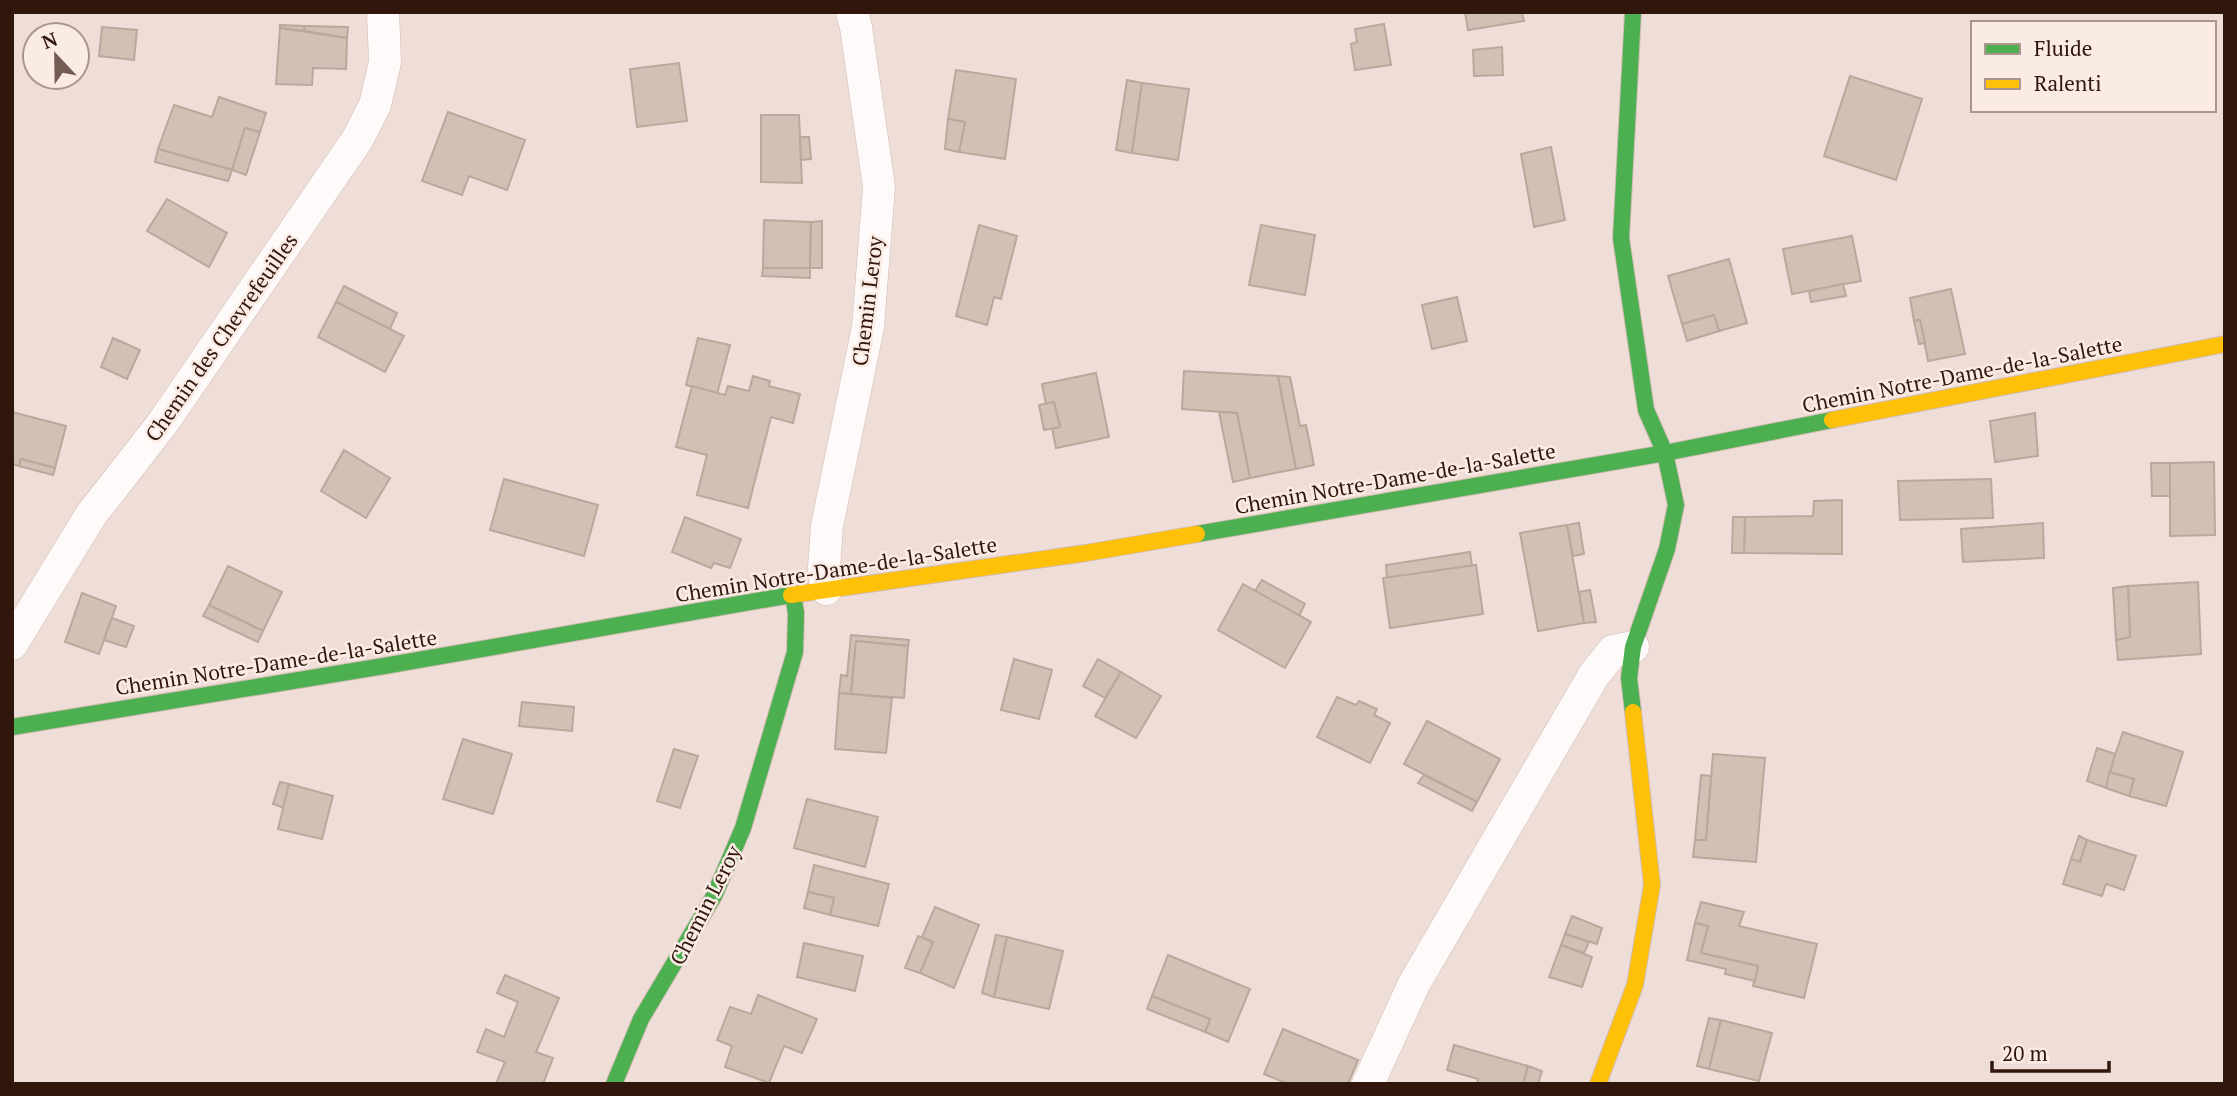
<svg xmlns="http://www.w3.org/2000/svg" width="2237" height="1096" viewBox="0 0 2237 1096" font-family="'PT Serif',serif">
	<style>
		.building { fill: #d3c0b4; stroke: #baa89c; stroke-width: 2 }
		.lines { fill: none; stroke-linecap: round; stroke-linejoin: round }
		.street-casing { stroke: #d1bbb3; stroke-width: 33 }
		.fast-casing { stroke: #d1bbb3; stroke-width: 18 }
		.slow-casing { stroke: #d1bbb3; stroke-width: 18 }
		.street { stroke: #fdfaf9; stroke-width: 32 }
		.fast { stroke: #4caf50; stroke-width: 16 }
		.slow { stroke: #ffc107; stroke-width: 16 }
		.labels { text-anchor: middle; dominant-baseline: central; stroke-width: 5; stroke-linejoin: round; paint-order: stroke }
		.street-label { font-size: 21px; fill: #31160b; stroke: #fbebe5 }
	</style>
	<rect width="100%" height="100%" fill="#efded8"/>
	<g class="building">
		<polygon points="1465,12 1522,12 1524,21 1468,30"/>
		<polygon points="1384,24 1391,65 1355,70 1351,44 1357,42 1355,29"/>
		<polygon points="280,25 304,26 305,31 280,28"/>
		<polygon points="304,26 348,27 347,38 305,31"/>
		<polygon points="102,27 137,30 134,60 99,56"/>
		<polygon points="280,28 347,38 346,69 313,68 312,85 276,84"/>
		<polygon points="1502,47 1503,75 1474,76 1473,50"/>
		<polygon points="679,63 687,121 637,127 630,69"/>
		<polygon points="956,70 1016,79 1005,159 959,152 965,122 948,119"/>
		<polygon points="1850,76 1922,99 1896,180 1824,156"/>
		<polygon points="1127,80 1142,83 1132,153 1116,150"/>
		<polygon points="1142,83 1189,89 1178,160 1132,153"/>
		<polygon points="219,97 266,113 260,132 245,128 232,170 158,149 174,105 212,117"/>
		<polygon points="448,112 525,140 507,190 469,176 462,195 422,181"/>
		<polygon points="761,115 799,115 802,183 761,182"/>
		<polygon points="948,119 965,122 959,152 945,149"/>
		<polygon points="245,128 260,132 246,175 232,170"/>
		<polygon points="800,137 809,137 811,159 801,160"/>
		<polygon points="1551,147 1565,220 1534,227 1521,154"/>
		<polygon points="158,149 232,170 228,181 155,162"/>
		<polygon points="167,199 227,233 209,267 147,231"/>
		<polygon points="764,220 811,222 810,268 763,268"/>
		<polygon points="822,221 822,268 810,268 811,222"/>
		<polygon points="979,225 1017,236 1001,299 994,297 987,325 956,316"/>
		<polygon points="1261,225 1315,235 1305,295 1249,285"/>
		<polygon points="1852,236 1861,281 1792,294 1783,249"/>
		<polygon points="1729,259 1747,323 1719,331 1714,315 1682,324 1668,276"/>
		<polygon points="763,268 810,268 810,278 762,276"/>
		<polygon points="1843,284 1846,296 1811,302 1809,291"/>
		<polygon points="344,286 397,313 390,329 336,302"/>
		<polygon points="1951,289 1965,354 1928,361 1920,320 1914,321 1910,298"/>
		<polygon points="1457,297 1467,341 1432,349 1422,305"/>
		<polygon points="336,302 404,336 385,372 318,337"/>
		<polygon points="1714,315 1719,331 1687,341 1682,324"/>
		<polygon points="1920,320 1925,343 1919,344 1914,321"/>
		<polygon points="113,338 140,350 127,379 101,367"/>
		<polygon points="698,338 730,345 717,394 686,385"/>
		<polygon points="1184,371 1278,376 1296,469 1250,478 1237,413 1182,409"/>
		<polygon points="1096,373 1109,437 1056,448 1052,428 1060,427 1054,402 1046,404 1042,384"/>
		<polygon points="753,376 770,381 769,386 800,394 793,423 771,417 748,508 697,495 707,455 676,447 692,386 725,395 728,386 749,391"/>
		<polygon points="1278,376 1290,377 1300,426 1306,425 1314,465 1296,469"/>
		<polygon points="1054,402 1060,427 1044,430 1039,405"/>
		<polygon points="12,412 66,426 55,468 21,459 19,466 12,464"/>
		<polygon points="1219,412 1237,413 1250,478 1233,482"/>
		<polygon points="2035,413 2038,456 1995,462 1990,421"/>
		<polygon points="344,450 390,478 366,518 321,491"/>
		<polygon points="21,459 55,468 53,475 19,466"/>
		<polygon points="2214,462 2215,535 2170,536 2170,463"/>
		<polygon points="2151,463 2170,463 2170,496 2152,496"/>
		<polygon points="504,479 598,505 584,556 490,530"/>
		<polygon points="1991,479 1993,518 1900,520 1898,481"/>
		<polygon points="1842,500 1842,554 1744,553 1745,517 1813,516 1814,501"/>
		<polygon points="685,517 741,539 730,568 714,563 711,568 672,552"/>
		<polygon points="1733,517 1745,517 1744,553 1732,553"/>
		<polygon points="1579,523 1584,554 1573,556 1567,525"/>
		<polygon points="2043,523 2044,558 1963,562 1961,529"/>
		<polygon points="1567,525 1584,623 1538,631 1520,533"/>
		<polygon points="1470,552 1472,566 1387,578 1386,565"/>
		<polygon points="1476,565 1483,614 1390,628 1383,578"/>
		<polygon points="228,566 282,592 263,631 209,605"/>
		<polygon points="1262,580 1305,604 1299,616 1255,591"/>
		<polygon points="2198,582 2201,654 2118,660 2116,640 2130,637 2128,586"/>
		<polygon points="1243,584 1311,622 1285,668 1218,630"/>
		<polygon points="2128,586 2130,637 2116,640 2113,588"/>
		<polygon points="1590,590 1596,622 1584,623 1579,592"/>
		<polygon points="82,593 116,606 99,654 65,642"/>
		<polygon points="209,605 263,631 258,642 203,616"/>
		<polygon points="112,618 134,626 126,647 104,640"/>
		<polygon points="851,635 909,640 908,646 856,641 851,694 839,693 841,675 847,676"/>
		<polygon points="856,641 908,646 904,698 851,694"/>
		<polygon points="1014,659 1052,670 1039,719 1001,710"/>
		<polygon points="1098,659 1121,672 1105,698 1083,686"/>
		<polygon points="1121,672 1161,696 1136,738 1095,716"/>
		<polygon points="839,693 892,698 886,753 835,749"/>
		<polygon points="1337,697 1356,705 1359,701 1377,709 1374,715 1390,723 1370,763 1317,737"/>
		<polygon points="522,702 574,707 572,731 519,726"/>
		<polygon points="1427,721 1500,759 1477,802 1404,764"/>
		<polygon points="2123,732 2183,752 2166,806 2129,796 2134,779 2109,772"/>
		<polygon points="463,739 512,754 493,814 443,799"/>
		<polygon points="2097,748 2115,754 2106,788 2087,781"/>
		<polygon points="674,749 698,756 680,808 657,801"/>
		<polygon points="1713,754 1765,758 1756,862 1693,857 1695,840 1706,840"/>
		<polygon points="2109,772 2134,779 2129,796 2106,788"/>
		<polygon points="1424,775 1477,802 1472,811 1418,783"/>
		<polygon points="1701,775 1711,776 1706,840 1695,840"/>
		<polygon points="280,782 289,784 284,808 273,804"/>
		<polygon points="289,784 333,796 322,839 278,829"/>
		<polygon points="807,799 878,817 865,867 794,848"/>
		<polygon points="2079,836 2087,840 2080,862 2071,859"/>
		<polygon points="2087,840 2136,856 2124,890 2106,884 2102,896 2063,884 2071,859 2080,862"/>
		<polygon points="814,865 889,884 878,926 830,915 834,898 808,892"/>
		<polygon points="808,892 834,898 830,915 804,908"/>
		<polygon points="1701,902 1744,912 1739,926 1817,944 1804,998 1753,986 1758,966 1701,953 1708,926 1695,923"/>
		<polygon points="935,907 979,925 954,988 920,973 933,942 922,937"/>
		<polygon points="1572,916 1602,928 1597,944 1565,934"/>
		<polygon points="1695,923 1708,926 1701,953 1758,966 1755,981 1725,974 1726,969 1687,960"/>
		<polygon points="1565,934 1589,942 1584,953 1561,945"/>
		<polygon points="996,935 1007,937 994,997 982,993"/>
		<polygon points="918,936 933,942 920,973 905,968"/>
		<polygon points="1007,937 1063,951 1049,1009 994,997"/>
		<polygon points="804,943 863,956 855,991 797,977"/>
		<polygon points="1561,945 1592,957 1582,987 1549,977"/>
		<polygon points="1168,955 1250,989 1228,1042 1205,1032 1210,1019 1152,996"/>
		<polygon points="505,975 559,998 536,1052 553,1058 543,1084 496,1084 505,1062 477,1052 486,1029 504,1037 518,1002 497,993"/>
		<polygon points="758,995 817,1019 802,1053 784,1046 769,1083 725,1067 732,1046 717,1040 730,1007 751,1014"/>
		<polygon points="1152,996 1210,1019 1205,1032 1147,1009"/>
		<polygon points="1709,1018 1721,1020 1709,1069 1697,1066"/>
		<polygon points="1721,1020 1772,1033 1759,1081 1709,1069"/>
		<polygon points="1283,1029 1358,1060 1348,1084 1288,1084 1264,1074"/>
		<polygon points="1454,1045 1528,1066 1523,1084 1477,1084 1478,1079 1447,1070"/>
		<polygon points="1528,1066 1542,1071 1538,1084 1523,1084"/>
	</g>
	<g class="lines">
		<g class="street-casing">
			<g id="street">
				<polyline points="826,589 824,568 827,526 868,327 879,187 856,27 852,12"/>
				<polyline points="12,644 91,515 162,424 357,140 375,105 385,62 383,12"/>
				<polyline points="1368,1084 1414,984 1594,675 1613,651 1633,647"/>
			</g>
		</g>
		<g class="fast-casing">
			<g id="fast">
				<polyline points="1197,534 1665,453 1832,420"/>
				<polyline points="1633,712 1629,678 1633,647 1667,549 1676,505 1665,453 1646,410 1621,238 1633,12"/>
				<polyline points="12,727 384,666 791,595"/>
				<polyline points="614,1084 641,1019 714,896 743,828 795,652 796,613 793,595"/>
			</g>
		</g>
		<g class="slow-casing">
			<g id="slow">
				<polyline points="1832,420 2225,344"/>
				<polyline points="791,595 1086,553 1197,534"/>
				<polyline points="1598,1084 1635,985 1652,885 1633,712"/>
			</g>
		</g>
		<use href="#street" class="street"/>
		<use href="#fast" class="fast"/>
		<use href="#slow" class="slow"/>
	</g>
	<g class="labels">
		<g class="street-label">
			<text transform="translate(867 301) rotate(-83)">Chemin Leroy</text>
			<text transform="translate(221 337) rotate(-55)">Chemin des Chevrefeuilles</text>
			<text transform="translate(1962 374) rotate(-11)">Chemin Notre-Dame-de-la-Salette</text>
			<text transform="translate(1395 478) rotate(-10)">Chemin Notre-Dame-de-la-Salette</text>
			<text transform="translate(836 569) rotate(-9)">Chemin Notre-Dame-de-la-Salette</text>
			<text transform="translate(276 662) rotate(-9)">Chemin Notre-Dame-de-la-Salette</text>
			<text transform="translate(705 905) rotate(-63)">Chemin Leroy</text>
		</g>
	</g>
	<rect width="2237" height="1096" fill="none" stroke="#31160b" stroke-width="28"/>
	<rect x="1971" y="21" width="245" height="91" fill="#fbebe5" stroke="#aa968e" stroke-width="2"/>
	<rect x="1985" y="44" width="35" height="10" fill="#4caf50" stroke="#aa968e" stroke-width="2"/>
	<text x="2034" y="56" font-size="21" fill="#31160b">Fluide</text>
	<rect x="1985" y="79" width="35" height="10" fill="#ffc107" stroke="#aa968e" stroke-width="2"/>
	<text x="2034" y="91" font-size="21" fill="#31160b">Ralenti</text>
	<g transform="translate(56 56) rotate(338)"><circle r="33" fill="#fbebe5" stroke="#aa968e" stroke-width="2"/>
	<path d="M0-5L12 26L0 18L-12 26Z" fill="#745c53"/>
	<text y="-10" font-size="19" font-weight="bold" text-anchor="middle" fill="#31160b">N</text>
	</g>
	<path d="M1992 1061v10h117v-10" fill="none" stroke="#31160b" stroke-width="3.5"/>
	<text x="2002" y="1061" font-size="21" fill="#31160b" stroke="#fbebe5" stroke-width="5" paint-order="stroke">20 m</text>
</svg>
